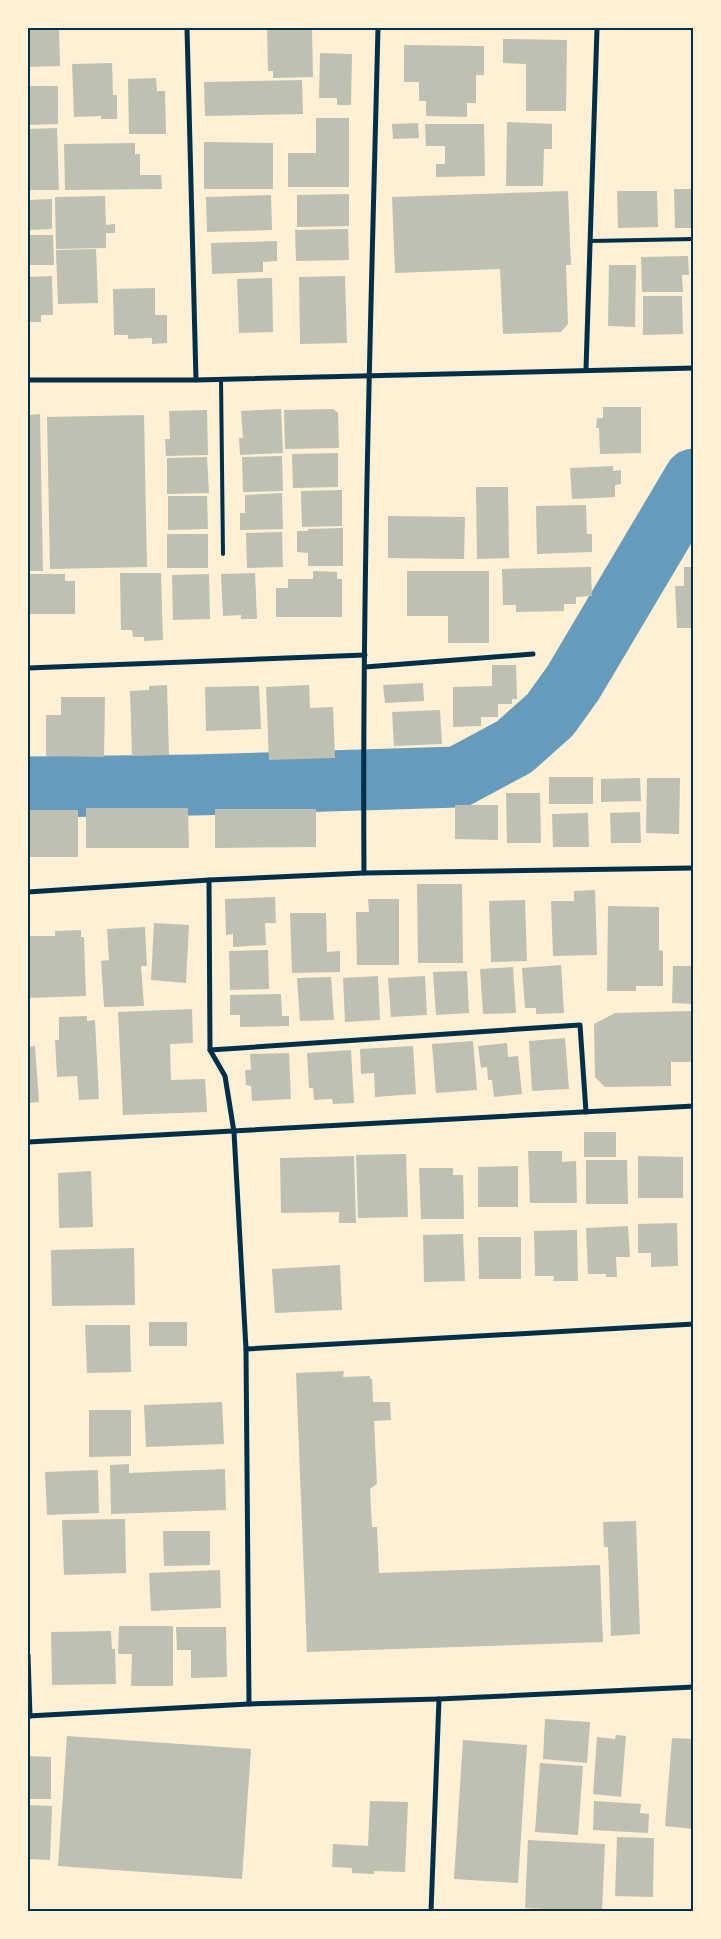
<svg xmlns="http://www.w3.org/2000/svg" width="721" height="1939" viewBox="0 0 721 1939" font-family="'Varela Round',sans-serif">
	<style>
		.lines { fill: none; stroke-linecap: round; stroke-linejoin: round }
		.river { stroke: #669bbc; stroke-width: 61 }
		.building { fill: #bec0b2 }
		.service { stroke: #003049; stroke-width: 4 }
		.minor { stroke: #003049; stroke-width: 5 }
		.neatline { fill: none; stroke: #003049; stroke-width: 2 }
	</style>
	<rect width="100%" height="100%" fill="#fdf0d5"/>
	<g class="lines">
		<polyline class="river" points="28,787 195,785 458,777 514,747 550,715 573,683 694,479"/>
	</g>
	<g class="building">
		<polygon points="28,28 59,28 60,66 28,67"/>
		<polygon points="267,28 312,28 313,77 273,78 273,71 268,71"/>
		<polygon points="503,39 567,40 566,111 526,111 526,64 503,63"/>
		<polygon points="404,45 484,46 484,75 476,75 476,103 467,103 467,117 426,116 426,101 419,101 419,82 404,82"/>
		<polygon points="320,53 352,54 351,105 337,105 337,98 319,98"/>
		<polygon points="112,63 113,95 117,95 117,119 101,119 101,116 74,117 72,64"/>
		<polygon points="156,78 157,91 165,91 166,134 129,134 128,79"/>
		<polygon points="302,80 303,114 205,116 204,82"/>
		<polygon points="28,86 58,86 58,124 28,125"/>
		<polygon points="316,118 349,118 349,187 288,187 288,153 316,153"/>
		<polygon points="507,122 552,124 552,149 544,149 543,186 506,186"/>
		<polygon points="418,123 419,138 393,139 392,124"/>
		<polygon points="425,124 484,124 485,176 436,177 436,164 445,164 445,146 426,146"/>
		<polygon points="57,128 59,190 28,190 28,129"/>
		<polygon points="204,142 273,143 273,189 204,189"/>
		<polygon points="135,143 135,154 140,154 140,175 161,175 162,189 65,190 64,144"/>
		<polygon points="674,189 694,189 694,228 675,228"/>
		<polygon points="568,191 571,265 566,265 568,324 561,332 503,334 500,269 395,273 392,197"/>
		<polygon points="617,191 657,191 658,227 618,228"/>
		<polygon points="349,194 349,226 297,227 297,195"/>
		<polygon points="271,195 272,230 207,232 206,197"/>
		<polygon points="105,196 106,225 115,224 115,233 106,233 106,248 56,249 55,197"/>
		<polygon points="52,199 52,229 28,230 28,200"/>
		<polygon points="348,229 349,260 296,261 295,230"/>
		<polygon points="28,235 53,235 54,265 28,265"/>
		<polygon points="277,241 277,261 263,262 263,272 212,274 211,243"/>
		<polygon points="96,249 98,303 58,304 56,250"/>
		<polygon points="688,256 689,275 682,275 683,292 642,292 641,257"/>
		<polygon points="609,265 636,265 635,327 608,326"/>
		<polygon points="52,276 53,315 41,315 41,322 28,322 28,277"/>
		<polygon points="345,276 347,343 300,344 299,277"/>
		<polygon points="272,278 273,332 239,333 237,279"/>
		<polygon points="155,288 155,315 167,315 167,343 152,344 152,338 128,339 128,335 114,335 113,289"/>
		<polygon points="643,296 682,296 683,334 643,335"/>
		<polygon points="603,407 641,407 641,453 600,454 599,428 596,428 597,418 603,418"/>
		<polygon points="281,409 283,453 240,455 239,438 243,438 241,411"/>
		<polygon points="333,409 338,413 339,448 285,449 284,410"/>
		<polygon points="207,410 208,455 166,456 165,439 170,439 169,411"/>
		<polygon points="40,414 43,571 28,571 28,415"/>
		<polygon points="144,415 147,567 50,569 47,417"/>
		<polygon points="338,453 338,487 293,488 292,454"/>
		<polygon points="282,456 283,491 243,492 242,457"/>
		<polygon points="207,457 209,493 167,494 167,458"/>
		<polygon points="613,466 613,471 621,470 621,484 615,485 615,497 572,499 570,468"/>
		<polygon points="476,487 508,487 509,558 477,559"/>
		<polygon points="342,490 342,526 302,527 301,491"/>
		<polygon points="282,493 283,529 240,530 240,513 245,513 245,495"/>
		<polygon points="168,496 207,496 208,529 168,530"/>
		<polygon points="586,505 587,534 592,534 592,552 537,554 536,506"/>
		<polygon points="388,516 465,517 464,559 388,558"/>
		<polygon points="343,528 343,566 308,566 308,553 297,552 297,531 308,531 308,529"/>
		<polygon points="282,532 283,567 247,568 246,533"/>
		<rect x="167" y="534" width="41" height="34"/>
		<polygon points="591,567 592,596 576,597 576,604 564,604 564,611 516,612 516,605 503,605 502,569"/>
		<polygon points="684,567 694,567 694,628 677,628 675,586 684,586"/>
		<polygon points="313,571 337,572 337,579 342,579 342,617 276,617 276,588 288,588 288,579 313,579"/>
		<polygon points="407,571 489,571 489,643 448,643 448,616 407,616"/>
		<polygon points="120,573 161,573 163,640 144,641 144,637 133,637 132,630 121,630"/>
		<polygon points="255,573 257,619 241,619 241,615 223,616 221,574"/>
		<polygon points="28,574 65,574 65,581 75,581 75,614 28,614"/>
		<polygon points="209,574 210,619 173,620 172,575"/>
		<polygon points="492,665 516,665 517,699 512,699 512,704 498,704 498,717 481,717 481,726 453,727 453,687 492,686"/>
		<polygon points="423,683 424,701 385,703 383,685"/>
		<polygon points="167,685 169,755 132,756 130,691 149,690 149,686"/>
		<polygon points="309,685 310,708 333,707 335,758 269,760 266,687"/>
		<polygon points="259,686 261,729 206,731 205,687"/>
		<polygon points="61,697 105,697 104,757 46,756 46,715 61,715"/>
		<polygon points="440,710 442,744 394,746 392,712"/>
		<rect x="549" y="777" width="44" height="27"/>
		<polygon points="640,778 641,801 601,802 601,779"/>
		<polygon points="647,778 680,778 679,834 646,833"/>
		<polygon points="506,793 540,793 541,843 507,843"/>
		<polygon points="455,805 498,805 498,840 455,839"/>
		<polygon points="86,808 188,808 189,848 86,848"/>
		<polygon points="215,809 316,809 316,847 215,848"/>
		<rect x="28" y="810" width="50" height="47"/>
		<polygon points="640,812 641,843 611,843 610,813"/>
		<polygon points="588,813 589,847 553,847 552,814"/>
		<polygon points="417,884 462,884 463,963 418,963"/>
		<polygon points="595,890 597,955 553,956 551,901 574,901 574,891"/>
		<polygon points="275,897 276,923 265,923 266,945 233,947 233,934 226,935 225,899"/>
		<polygon points="368,899 399,899 399,965 357,965 356,912 369,912"/>
		<polygon points="525,900 527,961 491,962 489,901"/>
		<polygon points="608,906 659,907 659,950 663,951 663,986 636,986 636,991 607,991"/>
		<polygon points="290,913 326,913 327,952 340,951 340,972 292,973"/>
		<polygon points="154,923 189,925 186,983 151,980"/>
		<polygon points="145,927 147,966 141,966 144,1006 104,1007 101,961 109,960 107,929"/>
		<polygon points="81,930 81,937 84,937 86,996 28,998 28,936 55,936 55,931"/>
		<polygon points="268,950 269,989 230,990 229,951"/>
		<polygon points="561,965 564,1013 536,1014 536,1008 525,1008 522,968"/>
		<polygon points="673,966 694,966 694,1004 672,1003"/>
		<polygon points="513,967 516,1013 483,1014 480,969"/>
		<polygon points="467,971 469,1013 436,1015 433,972"/>
		<polygon points="378,976 380,1020 345,1022 343,978"/>
		<polygon points="425,976 427,1015 391,1017 388,978"/>
		<polygon points="331,977 334,1020 300,1021 297,978"/>
		<polygon points="281,994 282,1016 289,1016 289,1026 240,1027 240,1015 230,1015 230,995"/>
		<polygon points="192,1009 193,1043 170,1044 171,1080 205,1079 207,1112 123,1115 118,1012"/>
		<polygon points="694,1011 694,1062 671,1062 671,1086 605,1087 595,1077 594,1024 615,1013"/>
		<polygon points="87,1016 87,1021 95,1020 99,1099 79,1100 77,1076 57,1077 55,1040 59,1040 59,1017"/>
		<polygon points="565,1038 569,1089 532,1091 529,1041"/>
		<polygon points="473,1041 477,1090 436,1093 432,1044"/>
		<polygon points="507,1043 508,1057 518,1056 522,1094 494,1097 492,1080 488,1080 487,1067 481,1068 478,1046"/>
		<polygon points="35,1046 39,1102 28,1103 28,1047"/>
		<polygon points="413,1046 416,1094 375,1097 374,1073 361,1074 360,1049"/>
		<polygon points="351,1050 354,1103 333,1104 332,1099 314,1100 313,1088 309,1088 307,1053"/>
		<polygon points="289,1053 291,1099 252,1101 251,1086 246,1085 245,1070 251,1070 250,1054"/>
		<rect x="584" y="1132" width="32" height="25"/>
		<polygon points="528,1151 562,1151 562,1162 576,1161 577,1203 530,1203"/>
		<polygon points="406,1154 408,1217 358,1218 356,1155"/>
		<polygon points="354,1156 356,1223 339,1223 339,1212 281,1213 280,1158"/>
		<polygon points="638,1156 683,1157 683,1198 638,1198"/>
		<polygon points="586,1160 627,1160 628,1204 586,1204"/>
		<polygon points="518,1166 518,1207 478,1207 478,1167"/>
		<polygon points="419,1168 453,1168 453,1175 463,1175 464,1219 421,1219"/>
		<polygon points="91,1171 93,1227 59,1228 58,1173"/>
		<polygon points="677,1223 678,1266 651,1267 651,1253 638,1253 638,1224"/>
		<polygon points="628,1226 630,1257 616,1257 617,1277 606,1277 606,1274 588,1274 586,1228"/>
		<polygon points="577,1230 578,1281 553,1281 554,1276 535,1276 534,1231"/>
		<polygon points="463,1234 465,1281 424,1282 423,1235"/>
		<polygon points="478,1237 521,1237 521,1279 479,1279"/>
		<polygon points="134,1248 135,1305 52,1306 51,1250"/>
		<polygon points="340,1265 342,1310 275,1313 272,1269"/>
		<rect x="149" y="1322" width="38" height="24"/>
		<polygon points="85,1325 130,1325 131,1372 87,1373"/>
		<polygon points="344,1371 343,1377 370,1376 370,1379 372,1379 373,1402 390,1402 391,1420 374,1421 377,1484 370,1489 372,1527 377,1527 379,1573 600,1565 603,1642 307,1652 296,1373"/>
		<polygon points="222,1402 224,1444 146,1447 144,1405"/>
		<polygon points="89,1410 131,1410 131,1456 89,1457"/>
		<polygon points="129,1464 129,1473 225,1469 226,1510 111,1514 110,1465"/>
		<polygon points="98,1470 99,1513 47,1515 45,1472"/>
		<polygon points="125,1519 126,1573 64,1575 62,1520"/>
		<polygon points="636,1521 640,1634 611,1636 608,1547 604,1547 603,1522"/>
		<polygon points="163,1531 210,1531 210,1565 164,1566"/>
		<polygon points="220,1570 221,1608 151,1611 149,1573"/>
		<polygon points="119,1626 173,1626 173,1686 131,1686 132,1654 118,1654"/>
		<polygon points="176,1627 226,1627 227,1677 191,1678 191,1650 177,1650"/>
		<polygon points="111,1631 112,1649 115,1649 116,1684 52,1685 51,1632"/>
		<polygon points="545,1719 590,1722 587,1763 543,1759"/>
		<polygon points="616,1735 626,1736 621,1797 593,1794 597,1737 615,1739"/>
		<polygon points="67,1736 251,1749 242,1879 58,1866"/>
		<polygon points="672,1738 694,1739 694,1829 665,1826"/>
		<polygon points="463,1740 527,1745 518,1883 454,1879"/>
		<polygon points="28,1756 51,1757 51,1799 28,1799"/>
		<polygon points="540,1763 583,1766 578,1835 535,1832"/>
		<polygon points="370,1801 408,1802 405,1872 374,1871 374,1874 352,1873 352,1868 332,1867 333,1844 368,1846"/>
		<polygon points="594,1801 641,1804 640,1813 649,1814 648,1833 593,1830"/>
		<polygon points="28,1805 52,1806 50,1860 28,1859"/>
		<polygon points="617,1837 654,1838 653,1897 615,1896"/>
		<polygon points="528,1840 605,1844 602,1912 525,1908"/>
	</g>
	<g class="lines">
		<g class="service">
			<polyline points="590,241 694,239"/>
			<polyline points="221,379 223,554"/>
		</g>
		<g class="minor">
			<polyline points="187,28 196,380"/>
			<polyline points="586,369 597,28"/>
			<polyline points="28,380 196,380 694,368"/>
			<polyline points="365,667 533,654"/>
			<polyline points="28,668 365,655"/>
			<path d="M364,873C362,591 371,309 378,28"/>
			<polyline points="209,880 210,1050 225,1076 234,1132 246,1349 249,1704"/>
			<polyline points="28,892 209,880 364,873 694,868"/>
			<polyline points="210,1050 580,1025 586,1112"/>
			<polyline points="28,1142 694,1106"/>
			<polyline points="246,1349 694,1324"/>
			<polyline points="28,1655 30,1716"/>
			<polyline points="28,1716 249,1704 439,1699 694,1687"/>
			<polyline points="431,1912 439,1699"/>
		</g>
	</g>
	<rect width="721" height="1939" fill="none" stroke="#fdf0d5" stroke-width="58"/>
	<rect x="29" y="29" width="663" height="1881" class="neatline"/>
</svg>
